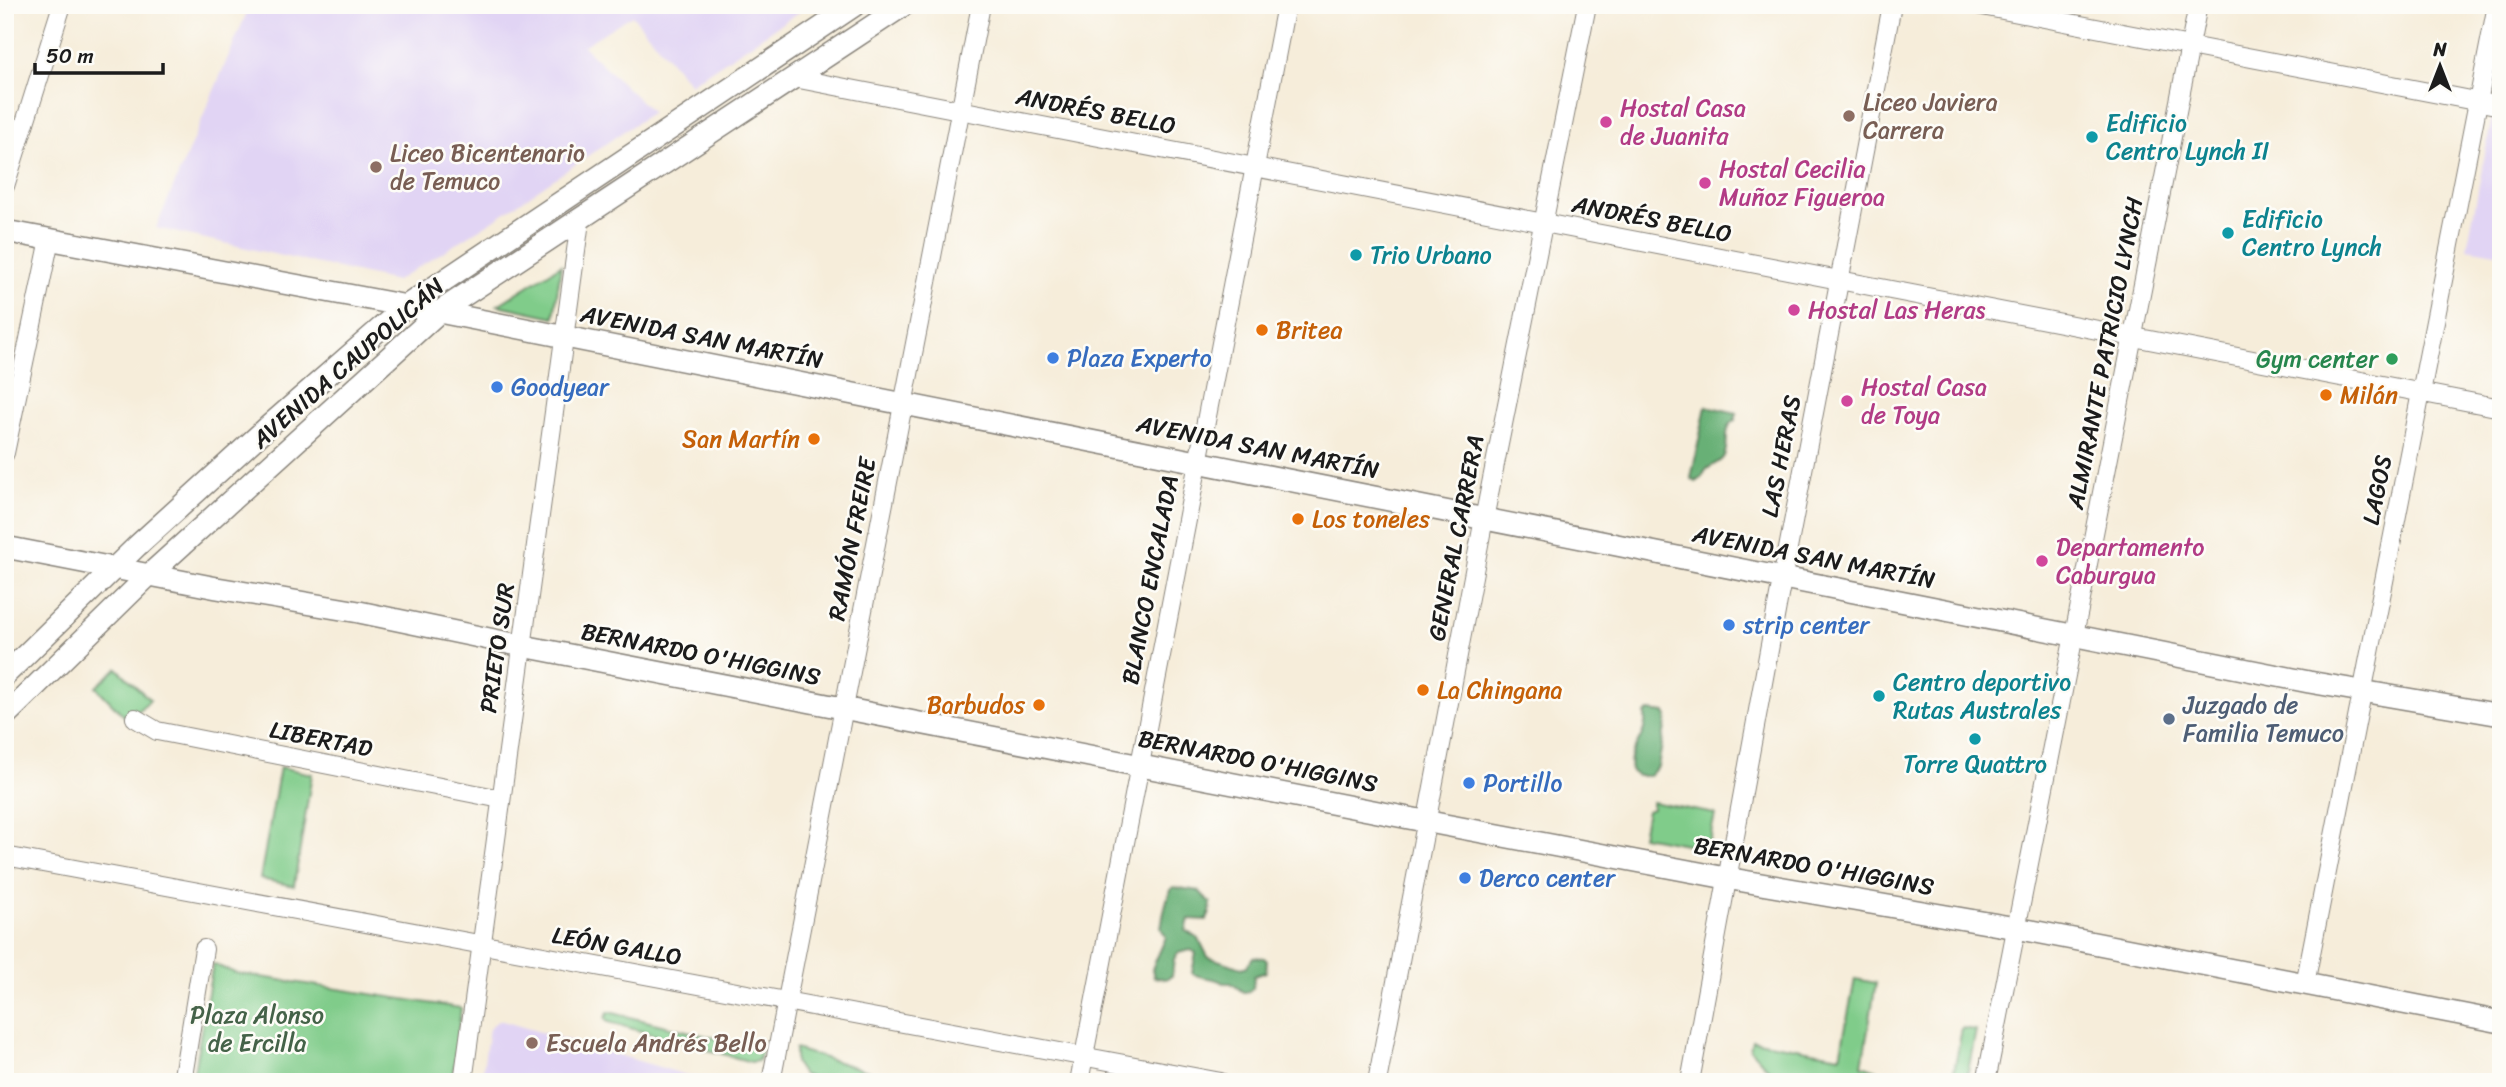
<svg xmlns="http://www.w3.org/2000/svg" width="2506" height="1087" viewBox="0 0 2506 1087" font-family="Sriracha,sans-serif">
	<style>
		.built { fill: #e1d4f4 }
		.green { fill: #80cc8a; stroke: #4e7453; stroke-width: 2 }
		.forest { fill: #68b076; stroke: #426649; stroke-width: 2 }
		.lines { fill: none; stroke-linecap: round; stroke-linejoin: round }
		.minor-casing { stroke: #89847b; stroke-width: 20 }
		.major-casing { stroke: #89847b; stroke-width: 24 }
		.minor { stroke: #fff; stroke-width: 18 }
		.major { stroke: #fff; stroke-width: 21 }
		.education-dot { fill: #8d6e63; stroke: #fdfcf7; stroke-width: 2.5 }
		.hotel-dot { fill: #d1479c; stroke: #fdfcf7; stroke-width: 2.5 }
		.culture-dot { fill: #0f9aa8; stroke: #fdfcf7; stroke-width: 2.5 }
		.food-dot { fill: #e8710a; stroke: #fdfcf7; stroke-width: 2.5 }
		.shop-dot { fill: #3f7fe0; stroke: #fdfcf7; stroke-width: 2.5 }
		.leisure-dot { fill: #2e9e5b; stroke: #fdfcf7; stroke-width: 2.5 }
		.service-dot { fill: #5c6f8a; stroke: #fdfcf7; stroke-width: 2.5 }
		.labels { text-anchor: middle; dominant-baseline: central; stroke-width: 5; stroke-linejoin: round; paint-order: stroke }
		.education-label { font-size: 24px; fill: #785e54; stroke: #fdfcf7; text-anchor: start }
		.hotel-label { font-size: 24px; fill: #b23c85; stroke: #fdfcf7; text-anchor: start }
		.street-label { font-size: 24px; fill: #1c1c1c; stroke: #fdfcf7 }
		.culture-label { font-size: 24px; fill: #0d838f; stroke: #fdfcf7; text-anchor: start }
		.food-label { font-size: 24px; fill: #c56008; stroke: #fdfcf7; text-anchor: start }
		.shop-label { font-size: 24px; fill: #366cbe; stroke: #fdfcf7; text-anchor: start }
		.leisure-label { font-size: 24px; fill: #27864d; stroke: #fdfcf7; text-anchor: end }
		.service-label { font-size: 24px; fill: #4e5e75; stroke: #fdfcf7; text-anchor: start }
		.park-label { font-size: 24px; fill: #446248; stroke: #fdfcf7 }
	</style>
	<rect width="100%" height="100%" fill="#fdfcf7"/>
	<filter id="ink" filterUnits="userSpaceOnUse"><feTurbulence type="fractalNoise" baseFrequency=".0143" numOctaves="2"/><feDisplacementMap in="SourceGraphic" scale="14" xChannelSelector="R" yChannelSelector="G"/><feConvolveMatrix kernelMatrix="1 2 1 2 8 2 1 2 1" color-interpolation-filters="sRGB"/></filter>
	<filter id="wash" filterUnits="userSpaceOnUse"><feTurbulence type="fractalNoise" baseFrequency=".00686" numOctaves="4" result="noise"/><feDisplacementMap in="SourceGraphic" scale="28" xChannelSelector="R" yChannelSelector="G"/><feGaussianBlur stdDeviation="1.57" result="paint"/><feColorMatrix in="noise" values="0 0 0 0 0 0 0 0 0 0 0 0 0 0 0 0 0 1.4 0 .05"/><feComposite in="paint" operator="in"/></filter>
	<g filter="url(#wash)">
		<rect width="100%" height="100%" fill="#f6edda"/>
		<g class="built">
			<polygon points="250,5 810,5 690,84 632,15 583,46 652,112 491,222 396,281 156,228"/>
			<polygon points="2492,117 2501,118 2501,254 2467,248"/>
			<polygon points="499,1020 710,1082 481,1082 489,1028"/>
		</g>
		<g class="green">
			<polygon points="561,265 554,317 498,305"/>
			<polygon points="117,668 150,700 128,720 96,687"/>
			<polygon points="280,767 312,774 294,886 260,879"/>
			<polygon points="1652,802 1715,814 1708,848 1642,836 1647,811 1652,809"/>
			<polygon points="213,964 235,973 461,1008 452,1082 192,1082"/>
			<polygon points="1855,979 1876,983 1862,1065 1877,1070 1884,1078 1884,1082 1780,1082 1750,1049 1752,1040 1840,1056"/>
			<polygon points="609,1012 759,1049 761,1052 758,1061 751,1062 608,1022 605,1018"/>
			<polygon points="1962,1028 1976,1030 1966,1082 1952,1082"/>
			<polygon points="795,1049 903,1082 827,1082 803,1075 795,1063"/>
		</g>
		<g class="forest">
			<path d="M1706,406L1737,413L1735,420C1722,428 1730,444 1724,456C1720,464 1712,464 1706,470C1702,476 1702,479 1696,482L1691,478Z"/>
			<path d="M1649,711L1665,713L1667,716L1658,767L1649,776H1638L1631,771C1626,748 1648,741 1645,714Z"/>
			<path d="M1173,887L1199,891L1211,903L1210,913L1207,920L1189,919L1186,931L1199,939L1208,957L1242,968L1247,966L1253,957L1264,958L1267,961L1266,972L1254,976L1253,988L1249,992H1243L1231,983H1223C1215,976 1201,980 1192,973L1196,953L1191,950L1178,953L1174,959L1172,976L1166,979L1154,977L1152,969L1166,937L1161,928C1163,916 1166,895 1173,887Z"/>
		</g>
	</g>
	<g filter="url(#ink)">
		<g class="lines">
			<g class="minor-casing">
				<g id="minor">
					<polyline points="1977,5 2501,106"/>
					<polyline points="794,78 2501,408"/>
					<polyline points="5,186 62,5"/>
					<polyline points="5,453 50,239"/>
					<polyline points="135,718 157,731 501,799"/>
					<polyline points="5,856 1221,1082"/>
					<polyline points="2305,984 2497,5"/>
					<polyline points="182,1082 204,949"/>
					<polyline points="463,1082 580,221"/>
					<polyline points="771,1082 981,5"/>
					<polyline points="1079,1082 1286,5"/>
					<polyline points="1377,1082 1482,529 1587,5"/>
					<polyline points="1690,1082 1778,601 1892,5"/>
					<polyline points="1986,1082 2198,5"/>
				</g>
			</g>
			<g class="major-casing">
				<g id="major">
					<polyline points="5,231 439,312 2309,682 2501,715"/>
					<polyline points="5,547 217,588 359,612 523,646 1445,825 1726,878 2016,928 2501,1022"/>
					<polyline points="5,675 137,546 270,425 406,306 855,5"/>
					<polyline points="5,716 149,575 439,312 904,5"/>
				</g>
			</g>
			<use href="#minor" class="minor"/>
			<use href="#major" class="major"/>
		</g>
	</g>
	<g class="education-dot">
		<circle cx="1849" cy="116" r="7"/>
		<circle cx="376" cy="167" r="7"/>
		<circle cx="532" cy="1043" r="7"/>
	</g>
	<g class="hotel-dot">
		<circle cx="1606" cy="122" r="7"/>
		<circle cx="1705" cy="183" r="7"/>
		<circle cx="1794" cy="310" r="7"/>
		<circle cx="1847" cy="401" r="7"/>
		<circle cx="2042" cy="561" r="7"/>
	</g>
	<g class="culture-dot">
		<circle cx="2092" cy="137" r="7"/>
		<circle cx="2228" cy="233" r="7"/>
		<circle cx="1356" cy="255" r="7"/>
		<circle cx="1879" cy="696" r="7"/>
		<circle cx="1975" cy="739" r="7"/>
	</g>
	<g class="food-dot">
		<circle cx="1262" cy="330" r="7"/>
		<circle cx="2326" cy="395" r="7"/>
		<circle cx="814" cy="439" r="7"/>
		<circle cx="1298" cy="519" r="7"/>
		<circle cx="1423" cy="690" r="7"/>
		<circle cx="1039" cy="705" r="7"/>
	</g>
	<g class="shop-dot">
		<circle cx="1053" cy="358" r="7"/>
		<circle cx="497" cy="387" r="7"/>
		<circle cx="1729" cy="625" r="7"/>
		<circle cx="1469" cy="783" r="7"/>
		<circle cx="1465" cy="878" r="7"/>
	</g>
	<circle class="leisure-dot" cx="2392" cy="359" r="7"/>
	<circle class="service-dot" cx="2169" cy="719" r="7"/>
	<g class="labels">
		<g class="education-label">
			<text x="1863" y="102">Liceo Javiera<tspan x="1863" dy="28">Carrera</tspan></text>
			<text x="390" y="153">Liceo Bicentenario<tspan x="390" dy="28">de Temuco</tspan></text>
			<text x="546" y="1043">Escuela Andrés Bello</text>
		</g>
		<g class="hotel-label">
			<text x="1620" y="108">Hostal Casa<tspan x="1620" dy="28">de Juanita</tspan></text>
			<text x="1719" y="169">Hostal Cecilia<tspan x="1719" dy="28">Muñoz Figueroa</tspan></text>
			<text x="1808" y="310">Hostal Las Heras</text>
			<text x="1861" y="387">Hostal Casa<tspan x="1861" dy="28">de Toya</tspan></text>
			<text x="2056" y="547">Departamento<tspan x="2056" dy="28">Caburgua</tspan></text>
		</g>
		<g class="street-label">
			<text transform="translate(1096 111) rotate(11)">ANDRÉS BELLO</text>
			<text transform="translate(1652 219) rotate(11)">ANDRÉS BELLO</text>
			<text transform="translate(702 337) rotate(11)">AVENIDA SAN MARTÍN</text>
			<text transform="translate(2105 353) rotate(-79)">ALMIRANTE PATRICIO LYNCH</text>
			<text transform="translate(348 363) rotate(-41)">AVENIDA CAUPOLICÁN</text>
			<text transform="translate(1258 447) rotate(11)">AVENIDA SAN MARTÍN</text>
			<text transform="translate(1781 456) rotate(-79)">LAS HERAS</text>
			<text transform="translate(2377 490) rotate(-79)">LAGOS</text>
			<text transform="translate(1456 538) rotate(-79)">GENERAL CARRERA</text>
			<text transform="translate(852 539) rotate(-79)">RAMÓN FREIRE</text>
			<text transform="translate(1814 557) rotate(11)">AVENIDA SAN MARTÍN</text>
			<text transform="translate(1150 580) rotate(-79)">BLANCO ENCALADA</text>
			<text transform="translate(497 648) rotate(-82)">PRIETO SUR</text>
			<text transform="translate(701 654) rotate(11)">BERNARDO O'HIGGINS</text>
			<text transform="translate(321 739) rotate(11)">LIBERTAD</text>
			<text transform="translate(1258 761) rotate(11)">BERNARDO O'HIGGINS</text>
			<text transform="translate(1814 866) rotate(10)">BERNARDO O'HIGGINS</text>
			<text transform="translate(617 946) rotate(10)">LEÓN GALLO</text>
		</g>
		<g class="culture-label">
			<text x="2106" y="123">Edificio<tspan x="2106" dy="28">Centro Lynch II</tspan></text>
			<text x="2242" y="219">Edificio<tspan x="2242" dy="28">Centro Lynch</tspan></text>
			<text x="1370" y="255">Trio Urbano</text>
			<text x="1893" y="682">Centro deportivo<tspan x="1893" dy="28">Rutas Australes</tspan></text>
			<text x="1975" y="764" text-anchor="middle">Torre Quattro</text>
		</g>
		<g class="food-label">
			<text x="1276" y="330">Britea</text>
			<text x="2340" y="395">Milán</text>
			<text x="800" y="439" text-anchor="end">San Martín</text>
			<text x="1312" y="519">Los toneles</text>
			<text x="1437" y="690">La Chingana</text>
			<text x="1025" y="705" text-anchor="end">Barbudos</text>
		</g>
		<g class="shop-label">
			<text x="1067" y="358">Plaza Experto</text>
			<text x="511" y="387">Goodyear</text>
			<text x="1743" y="625">strip center</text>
			<text x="1483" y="783">Portillo</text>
			<text x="1479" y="878">Derco center</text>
		</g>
		<g class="leisure-label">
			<text x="2378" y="359">Gym center</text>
		</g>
		<g class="service-label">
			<text x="2183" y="705">Juzgado de<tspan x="2183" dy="28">Familia Temuco</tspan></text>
		</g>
		<g class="park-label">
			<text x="257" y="1015">Plaza Alonso<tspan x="257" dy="28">de Ercilla</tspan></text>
		</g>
	</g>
	<rect width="2506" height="1087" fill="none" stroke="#fdfcf7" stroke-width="28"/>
	<g transform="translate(2440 66)" stroke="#fdfcf7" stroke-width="5" paint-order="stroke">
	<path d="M0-5L12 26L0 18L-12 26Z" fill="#1c1c1c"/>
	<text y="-10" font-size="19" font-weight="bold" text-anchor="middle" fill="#1c1c1c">N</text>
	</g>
	<path d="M35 63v10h128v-10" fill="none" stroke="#1c1c1c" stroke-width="3.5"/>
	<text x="46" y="63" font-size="21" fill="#1c1c1c" stroke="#fdfcf7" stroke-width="5" paint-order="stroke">50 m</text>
</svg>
